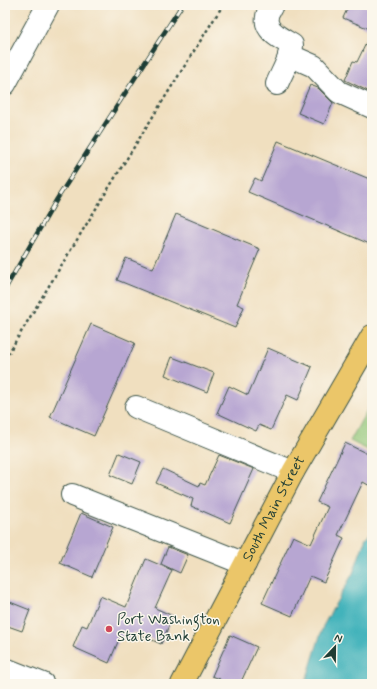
<svg xmlns="http://www.w3.org/2000/svg" width="377" height="689" viewBox="0 0 377 689" font-family="Mynerve,sans-serif">
	<style>
		.green { fill: #90c576; stroke: #588155 }
		.water { fill: #43b3bb; stroke: #317878 }
		.building { fill: #b7a6d2 }
		.lines { fill: none; stroke-linecap: round; stroke-linejoin: round }
		.minor-casing { stroke: #3e5549; stroke-width: 24 }
		.major-casing { stroke: #3e5549; stroke-width: 24 }
		.path { stroke: #3e5549; stroke-width: 2.5; stroke-dasharray: 3 3; stroke-linecap: butt }
		.minor { stroke: #fff; stroke-width: 22 }
		.major { stroke: #ebc669; stroke-width: 22 }
		.rail-casing { stroke: #1f3d34; stroke-width: 4.5 }
		.rail { stroke: #fbf7ec; stroke-width: 3; stroke-dasharray: 9; stroke-linecap: butt }
		.poi-dot { fill: #d1495b; stroke: #fbf7ec; stroke-width: 1.5 }
		.labels { text-anchor: middle; dominant-baseline: central; stroke-width: 3; stroke-linejoin: round; paint-order: stroke }
		.street-label { font-size: 15px; fill: #1f3d34; stroke: #fbf7ec }
		.poi-label { font-size: 15px; fill: #1f3d34; stroke: #fbf7ec; text-anchor: start }
	</style>
	<rect width="100%" height="100%" fill="#fbf7ec"/>
	<filter id="ink" filterUnits="userSpaceOnUse"><feTurbulence type="fractalNoise" baseFrequency=".025" numOctaves="2"/><feDisplacementMap in="SourceGraphic" scale="8" xChannelSelector="R" yChannelSelector="G"/><feConvolveMatrix kernelMatrix="1 2 1 2 8 2 1 2 1" color-interpolation-filters="sRGB"/></filter>
	<filter id="wash" filterUnits="userSpaceOnUse"><feTurbulence type="fractalNoise" baseFrequency=".012" numOctaves="4" result="noise"/><feDisplacementMap in="SourceGraphic" scale="16" xChannelSelector="R" yChannelSelector="G"/><feGaussianBlur stdDeviation="0.9" result="paint"/><feColorMatrix in="noise" values="0 0 0 0 0 0 0 0 0 0 0 0 0 0 0 0 0 1.4 0 .05"/><feComposite in="paint" operator="in"/></filter>
	<g filter="url(#wash)">
		<rect width="100%" height="100%" fill="#f0dfbf"/>
		<polygon class="green" points="372,401 372,452 350,441"/>
		<polygon class="water" points="372,532 372,684 305,684 323,626 353,573 366,537"/>
		<g id="blocks">
			<g class="building">
				<polygon points="349,5 363,5 372,9 372,30 343,18"/>
				<polygon points="372,31 372,93 345,80 353,61 357,62"/>
				<polygon points="310,85 318,88 333,103 324,124 298,113"/>
				<polygon points="278,141 372,180 372,245 248,192 255,178 261,181"/>
				<polygon points="176,214 260,249 237,304 244,307 235,328 117,280 126,258 153,269"/>
				<polygon points="91,324 135,343 94,436 50,417"/>
				<polygon points="268,348 312,367 298,400 287,395 271,430 259,425 256,431 217,413 229,386 248,395"/>
				<polygon points="172,357 214,373 207,392 165,375"/>
				<polygon points="345,443 372,456 372,487 363,482 338,535 344,538 324,582 310,576 292,616 262,603 293,536 311,544 328,507 317,502"/>
				<polygon points="119,453 141,462 132,484 110,475"/>
				<polygon points="219,455 254,469 230,523 191,506 193,499 156,483 163,469 199,486 200,483 205,485"/>
				<polygon points="81,513 113,527 92,577 60,563"/>
				<polygon points="168,547 188,555 180,573 161,564"/>
				<polygon points="146,559 172,570 155,608 173,616 161,644 134,632 130,641 120,637 109,663 73,647 82,625 87,627 100,596 126,607"/>
				<polygon points="5,600 30,610 22,631 5,625"/>
				<polygon points="230,635 257,647 240,684 217,684 220,679 212,676"/>
			</g>
		</g>
	</g>
	<g filter="url(#ink)">
		<use href="#blocks" fill-opacity="0" stroke="#3e5549" stroke-width="1"/>
		<g class="lines">
			<g class="minor-casing">
				<g id="minor">
					<path d="M272,5C270,9 267,13 267,17C264,31 282,39 292,45C292,55 281,74 277,84"/>
					<polyline points="289,55 314,66 339,92 372,107"/>
					<polyline points="5,84 48,5"/>
					<polyline points="136,407 293,472"/>
					<polyline points="72,495 245,564"/>
					<polyline points="5,669 43,684"/>
				</g>
			</g>
			<g class="major-casing">
				<g id="major">
					<path id="s1" d="M182,684L293,472L372,336"/>
				</g>
			</g>
			<path class="path" d="M5,359C76,240 149,122 223,5"/>
			<use href="#minor" class="minor"/>
			<use href="#major" class="major"/>
			<g class="rail-casing">
				<polyline id="rail" points="5,289 57,199 182,5"/>
			</g>
			<use href="#rail" class="rail"/>
		</g>
	</g>
	<circle class="poi-dot" cx="109" cy="629" r="4"/>
	<g class="labels">
		<g class="street-label">
			<text stroke="none"><textPath href="#s1" startOffset="198">South Main Street</textPath></text>
		</g>
		<g class="poi-label">
			<text x="117" y="620">Port Washington<tspan x="117" dy="17">State Bank</tspan></text>
		</g>
	</g>
	<rect width="377" height="689" fill="none" stroke="#fbf7ec" stroke-width="20"/>
	<g transform="translate(335 647) rotate(22)" stroke="#fbf7ec" stroke-width="3" paint-order="stroke">
	<path d="M0-3L7 15L0 10L-7 15Z" fill="#1f3d34"/>
	<text y="-6" font-size="11" font-weight="bold" text-anchor="middle" fill="#1f3d34">N</text>
	</g>
</svg>
